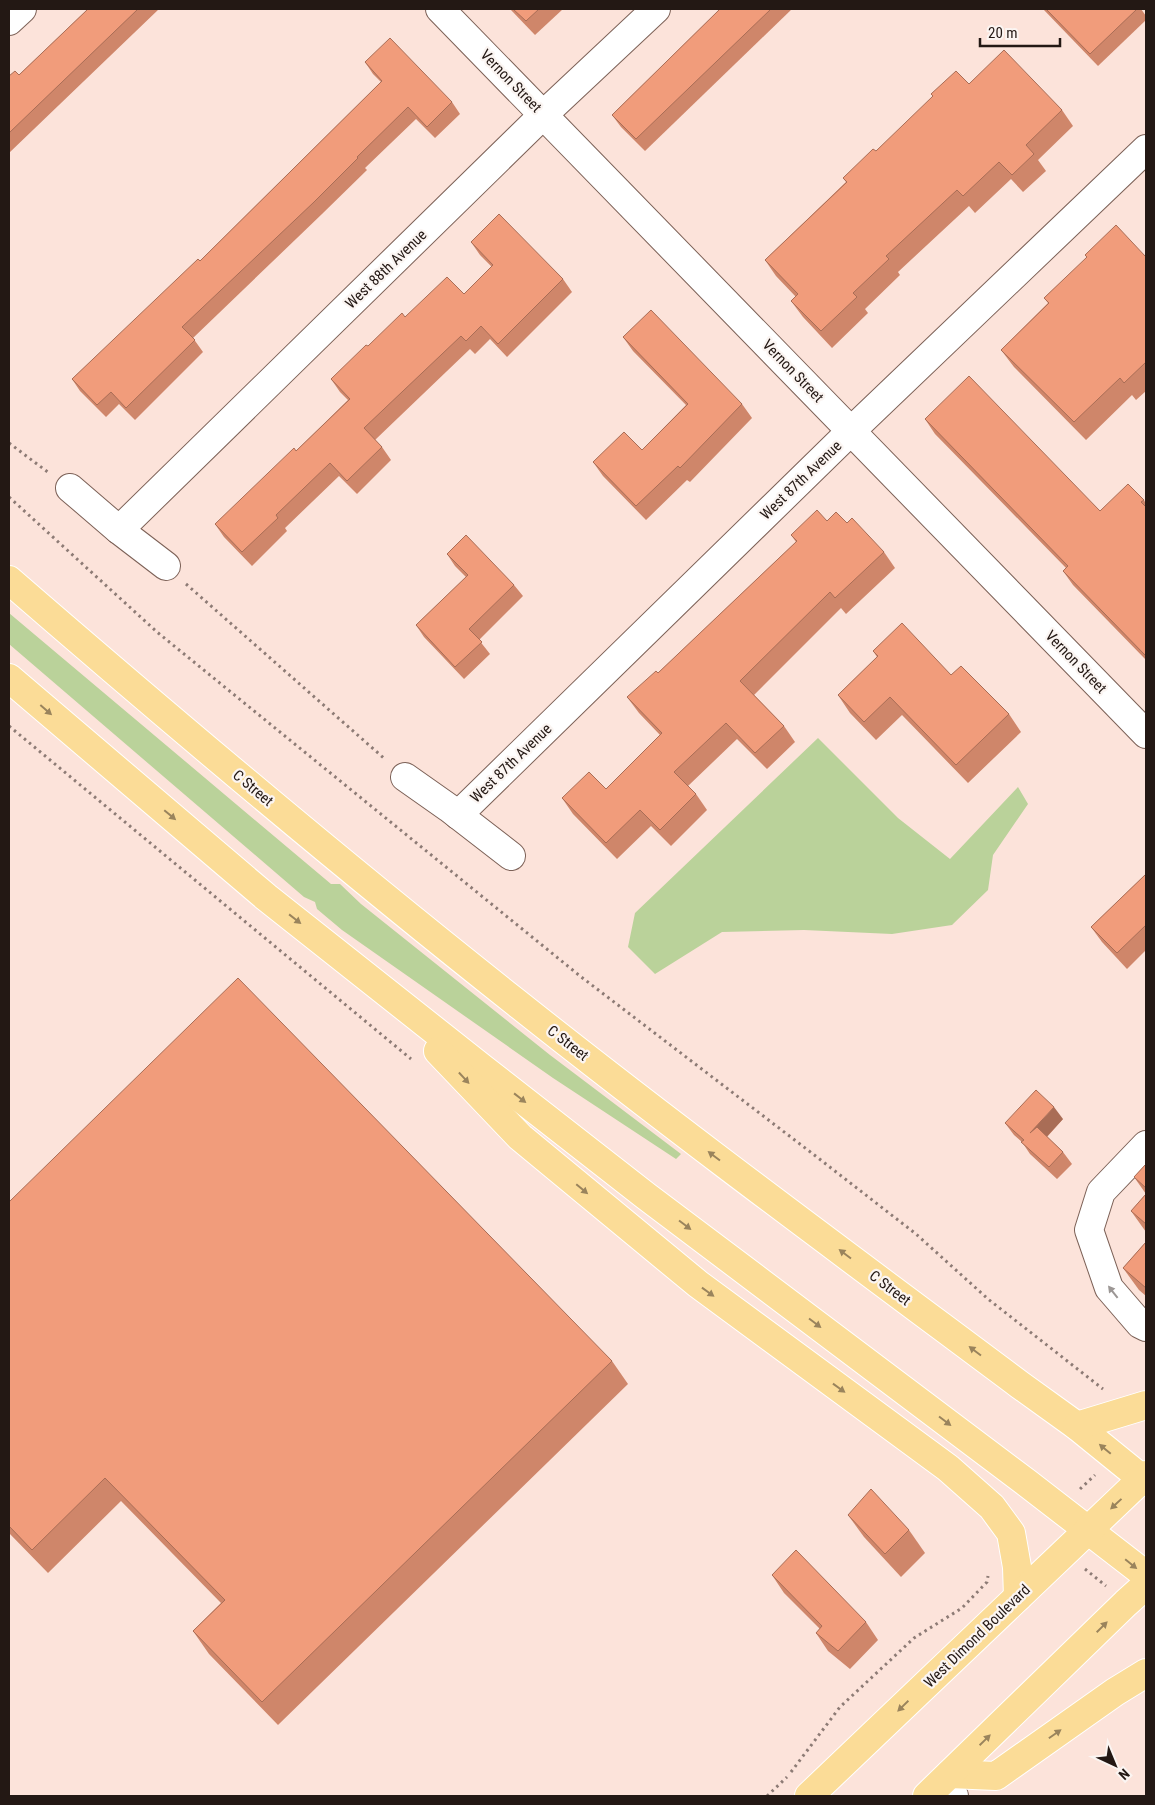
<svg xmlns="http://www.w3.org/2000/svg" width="1155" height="1805" viewBox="0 0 1155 1805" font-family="'Roboto Condensed',sans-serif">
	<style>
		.green { fill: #bad29a }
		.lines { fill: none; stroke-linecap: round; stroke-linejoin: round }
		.minor-casing { stroke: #7c6157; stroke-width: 30 }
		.major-casing { stroke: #fff; stroke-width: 30 }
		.path { stroke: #8d7b75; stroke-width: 3; stroke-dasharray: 2.5 4; stroke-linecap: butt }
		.minor { stroke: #fff; stroke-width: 28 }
		.major { stroke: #fbdc97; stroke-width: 28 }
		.wall { fill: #cf866a }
		.shaded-wall { fill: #a96d56 }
		.building { fill: #f19c7b; stroke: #a96d56 }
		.oneway { fill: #9a845c }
		.oneway2 { fill: #9c9795 }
		.labels { text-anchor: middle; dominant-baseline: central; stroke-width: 4.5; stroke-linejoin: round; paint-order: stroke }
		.street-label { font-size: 15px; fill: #231814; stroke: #fbf5f2 }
	</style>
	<rect width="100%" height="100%" fill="#fce3da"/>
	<g class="green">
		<polygon points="9,613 331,884 340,884 361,904 550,1055 681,1154 676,1159 553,1078 342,930 317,909 315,902 304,897 9,644"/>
		<polygon points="818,738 898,818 950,859 1018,787 1028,804 993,855 988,890 952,925 892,934 804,930 722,932 655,974 628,947 635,913"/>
	</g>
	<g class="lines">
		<g class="minor-casing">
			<g id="minor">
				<polyline points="440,9 1146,734"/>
				<polyline points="9,21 22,9"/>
				<polyline points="70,488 119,530 166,566"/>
				<polyline points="119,530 543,115 656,9"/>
				<polyline points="405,777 449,808 511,856"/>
				<polyline points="458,815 851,431 1146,149"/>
				<polyline points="1146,1145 1101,1192 1089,1230 1109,1288 1140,1324 1146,1327"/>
				<polyline points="941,1783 954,1796"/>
			</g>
		</g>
		<g class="major-casing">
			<g id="major">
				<path d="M9,580C174,723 341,864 513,1000C679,1132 850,1258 1020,1385L1077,1426L1146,1482"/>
				<polyline points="9,678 266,897 482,1068 646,1196 1027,1483 1146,1575"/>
				<polyline points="438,1051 520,1137 698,1284 948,1468 992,1507 1011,1533 1017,1567 1018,1597"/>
				<polyline points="1077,1426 1146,1405"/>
				<polyline points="950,1774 996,1776 1115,1692 1146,1673"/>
				<polyline points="809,1796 1146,1475"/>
				<polyline points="927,1796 1126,1603 1146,1585"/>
			</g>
		</g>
		<g class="path">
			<polyline points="9,443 49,473"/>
			<polyline points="9,497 157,632 580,976 813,1154 916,1234 988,1299 1103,1389"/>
			<polyline points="186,584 386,760"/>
			<polyline points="9,726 411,1059"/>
			<polyline points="1080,1489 1095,1475"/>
			<polyline points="1085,1569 1106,1586"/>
			<polyline points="791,1772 840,1707 914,1638 962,1608 987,1582 988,1576"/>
			<polyline points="767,1796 787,1777"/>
		</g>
		<use href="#minor" class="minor"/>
		<use href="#major" class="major"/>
	</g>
	<g class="wall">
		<polygon points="88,9 159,9 9,153 9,76 19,75"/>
		<polygon points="510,9 563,9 535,35"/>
		<polygon points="720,9 792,9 645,151 621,127 612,115"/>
		<polygon points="1043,9 1141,9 1146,16 1146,20 1098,66"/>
		<polygon points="365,62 452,102 460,114 435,138 416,119 365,168 367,170 322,214 193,338 203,352 135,420 119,404 106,417 80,391 72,379 200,261 381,82 373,74"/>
		<polygon points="969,84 1062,110 1073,126 1038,160 1046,171 1023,192 1011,179 975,213 969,206 898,272 900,275 865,309 868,313 832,348 803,317 791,301 796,297 776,276 765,260 846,182 843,178 876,151"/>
		<polygon points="471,242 563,279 572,292 507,357 490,339 475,354 470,349 375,440 382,447 391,460 357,494 339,476 285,528 287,531 252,566 224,537 215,524 296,451 348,400 340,392 331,379 368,346 405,317 464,294 492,267 480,255"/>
		<polygon points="1085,255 1146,257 1146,391 1136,400 1132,395 1086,440 1014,367 1001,350 1048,303 1044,298 1087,258"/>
		<polygon points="623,337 742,404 752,418 690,482 687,480 646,520 603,476 593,462 642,450 686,405 633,351"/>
		<polygon points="925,419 1100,511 1144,500 1146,504 1146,660 1073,585 1063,571 1066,568 935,434"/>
		<polygon points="827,521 847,523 884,552 895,568 846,614 841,608 754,695 784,726 795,742 767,769 737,739 688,786 696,794 707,810 671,846 651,826 617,859 573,814 562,798 606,789 660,735 639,713 627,697 658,673 796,542 791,535"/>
		<polygon points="447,554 514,585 523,596 479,640 490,654 464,679 424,637 416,625 466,577 455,566"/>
		<polygon points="873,651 951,675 1009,714 1021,732 968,783 902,715 876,740 850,713 838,695 877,657"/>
		<polygon points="1146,874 1146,950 1127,969 1102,942 1091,927"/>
		<polygon points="1063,1119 1047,1137 1063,1152 1072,1164 1057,1179 1030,1154 1022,1142 1014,1135 1005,1123"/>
		<polygon points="1146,1164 1146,1232 1131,1211 1146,1194 1134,1177"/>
		<polygon points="9,1202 612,1361 628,1384 278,1725 209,1654 193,1631 221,1603 121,1501 48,1573 9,1533"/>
		<polygon points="1146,1242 1146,1296 1139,1290 1123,1268"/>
		<polygon points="848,1515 909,1530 925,1553 901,1577 864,1537"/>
		<polygon points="772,1575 866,1622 878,1640 850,1669 828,1651 816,1633 820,1629 784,1593"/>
	</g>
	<polygon class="shaded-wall" points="1054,1107 1063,1119 1039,1145 1030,1133"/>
	<g class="building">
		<polygon points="88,9 138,9 9,133 9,76 15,71 19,75"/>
		<polygon points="513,9 539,9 526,21"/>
		<polygon points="720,9 771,9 636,139 612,115"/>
		<polygon points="1046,9 1137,9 1090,54"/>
		<polygon points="390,38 452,102 427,127 408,107 357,157 358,158 314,202 182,327 195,340 126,408 111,392 97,405 72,379 198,259 200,261 382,81 365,62"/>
		<polygon points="1004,50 1062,110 1026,145 1034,154 1012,175 999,162 963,196 957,190 886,256 889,259 853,293 857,297 821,331 791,301 798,294 765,260 847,182 843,178 873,149 876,151 933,96 931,94 956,71 969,84"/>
		<polygon points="499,214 563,279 498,344 481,326 466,341 461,336 364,428 382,447 347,481 330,463 276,515 278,518 242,552 215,524 294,448 296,451 350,399 331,379 366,345 368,346 402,313 405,317 447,277 464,294 493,265 471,242"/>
		<polygon points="1116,225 1146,257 1146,362 1124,383 1120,378 1074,422 1001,350 1049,303 1044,298 1087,257 1085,255"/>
		<polygon points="651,310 742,404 680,468 678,466 636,506 593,462 624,432 642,450 688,404 623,337"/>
		<polygon points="969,376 1100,511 1128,484 1144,500 1141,502 1146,507 1146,656 1063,571 1068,566 925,419"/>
		<polygon points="817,510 827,521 836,512 847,523 852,518 884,552 835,598 830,592 740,681 784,726 755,753 726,723 674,772 696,794 660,830 640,810 606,843 562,798 589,772 606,789 662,733 627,697 656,671 658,673 797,541 791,535"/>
		<polygon points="466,535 514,585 469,629 482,642 455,667 416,625 468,575 447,554"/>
		<polygon points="902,623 951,675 961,666 1009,714 956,765 890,697 864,722 838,695 878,656 873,651"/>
		<polygon points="1146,874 1146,925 1117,953 1091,927"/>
		<polygon points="238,978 612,1361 262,1702 193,1631 225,1600 105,1478 32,1550 9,1526 9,1202"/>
		<polygon points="1036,1090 1054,1107 1030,1133 1037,1127 1063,1152 1049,1167 1021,1142 1024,1140 1005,1123"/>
		<polygon points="1146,1164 1146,1188 1134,1177"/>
		<polygon points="1146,1194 1146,1224 1131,1211"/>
		<polygon points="1146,1242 1146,1288 1123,1268"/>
		<polygon points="871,1489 909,1530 885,1554 848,1515"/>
		<polygon points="796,1550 866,1622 838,1651 816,1633 822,1626 772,1575"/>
	</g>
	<defs><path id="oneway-solid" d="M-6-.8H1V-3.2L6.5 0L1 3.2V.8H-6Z" transform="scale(1.25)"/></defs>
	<g class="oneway">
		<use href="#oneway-solid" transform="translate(46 710) rotate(41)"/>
		<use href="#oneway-solid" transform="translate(170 815) rotate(40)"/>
		<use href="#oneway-solid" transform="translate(295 919) rotate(38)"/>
		<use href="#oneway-solid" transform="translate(464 1078) rotate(47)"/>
		<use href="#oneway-solid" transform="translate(520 1098) rotate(38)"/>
		<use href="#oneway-solid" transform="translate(714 1156) rotate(-143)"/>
		<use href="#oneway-solid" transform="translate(582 1189) rotate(40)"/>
		<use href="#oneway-solid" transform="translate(685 1225) rotate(37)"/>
		<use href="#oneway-solid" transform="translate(845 1254) rotate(-143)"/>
		<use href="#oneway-solid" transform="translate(708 1292) rotate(36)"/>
		<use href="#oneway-solid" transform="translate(815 1323) rotate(37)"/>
		<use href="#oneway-solid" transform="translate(975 1351) rotate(-143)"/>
		<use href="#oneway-solid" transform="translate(839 1388) rotate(36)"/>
		<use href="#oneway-solid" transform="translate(945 1421) rotate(37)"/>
		<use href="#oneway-solid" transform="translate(1105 1449) rotate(-140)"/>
		<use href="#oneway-solid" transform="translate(1116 1504) rotate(137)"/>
		<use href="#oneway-solid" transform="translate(1131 1564) rotate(39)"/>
		<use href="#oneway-solid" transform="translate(1102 1627) rotate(-45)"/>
		<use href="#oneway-solid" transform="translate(903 1706) rotate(136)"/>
		<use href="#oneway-solid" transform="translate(1055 1734) rotate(-35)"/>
		<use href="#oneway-solid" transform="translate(985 1740) rotate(-44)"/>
	</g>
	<use class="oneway2" href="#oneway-solid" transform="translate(1113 1292) rotate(-128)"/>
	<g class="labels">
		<g class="street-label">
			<text transform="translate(511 81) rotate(46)">Vernon Street</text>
			<text transform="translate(386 269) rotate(-44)">West 88th Avenue</text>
			<text transform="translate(793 371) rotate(46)">Vernon Street</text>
			<text transform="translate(801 480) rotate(-44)">West 87th Avenue</text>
			<text transform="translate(1076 662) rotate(46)">Vernon Street</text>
			<text transform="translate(511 763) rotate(-44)">West 87th Avenue</text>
			<text transform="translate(253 788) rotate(40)">C Street</text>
			<text transform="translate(568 1043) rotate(38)">C Street</text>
			<text transform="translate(890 1288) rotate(37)">C Street</text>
			<text transform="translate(977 1636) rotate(-44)">West Dimond Boulevard</text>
		</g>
	</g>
	<rect width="1155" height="1805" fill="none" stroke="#231814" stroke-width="20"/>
	<g transform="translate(1115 1765) rotate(136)" stroke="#fbf5f2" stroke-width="4" paint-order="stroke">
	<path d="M0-4L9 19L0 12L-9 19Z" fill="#231814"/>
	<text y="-8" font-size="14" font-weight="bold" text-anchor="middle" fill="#231814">N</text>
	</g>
	<path d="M980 38v8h80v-8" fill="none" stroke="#231814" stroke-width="2.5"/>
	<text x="988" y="38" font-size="15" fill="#231814" stroke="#fbf5f2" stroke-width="4" paint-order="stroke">20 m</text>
</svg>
